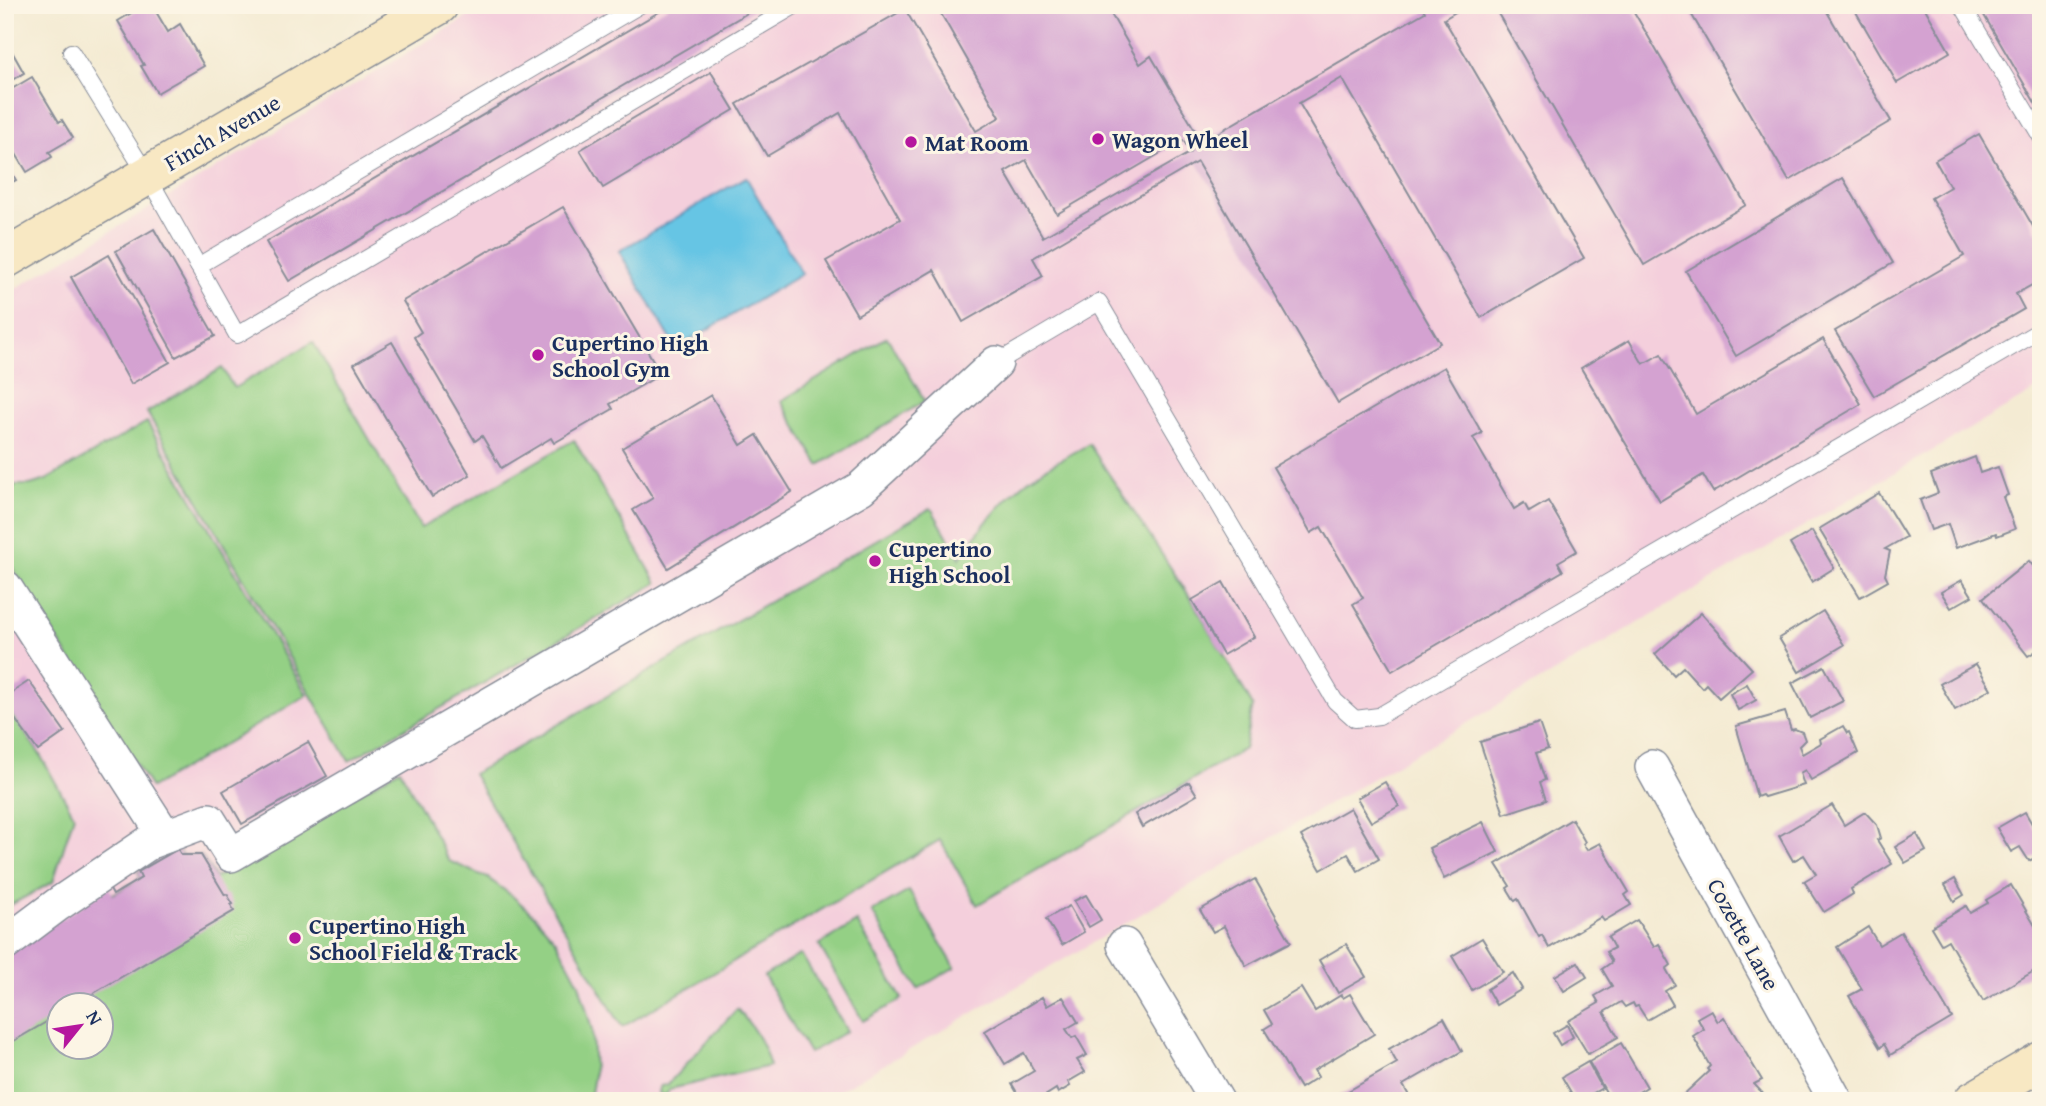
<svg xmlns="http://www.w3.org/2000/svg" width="2046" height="1106" viewBox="0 0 2046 1106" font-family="'Gentium Book Plus',serif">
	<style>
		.built { fill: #f4cfdc; fill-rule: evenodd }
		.green { fill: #94d085; stroke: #588072; stroke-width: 2; fill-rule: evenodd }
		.water { fill: #66c5e4; stroke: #407aa1; stroke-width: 2 }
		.building { fill: #d4a2d1; fill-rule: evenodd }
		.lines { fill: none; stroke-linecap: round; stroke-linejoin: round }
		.lane-casing { stroke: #888d98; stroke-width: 18 }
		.street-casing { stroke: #888d98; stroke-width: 36 }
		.secondary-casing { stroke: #888d98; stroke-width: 41 }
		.lane { stroke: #fff; stroke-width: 16 }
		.street { stroke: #fff; stroke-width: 33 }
		.secondary { stroke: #f8e8c3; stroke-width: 38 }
		.poi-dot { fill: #b5179e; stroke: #fcf5e5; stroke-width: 2.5 }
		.labels { text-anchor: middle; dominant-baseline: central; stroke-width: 6; stroke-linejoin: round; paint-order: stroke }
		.street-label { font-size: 23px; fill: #1b2f5e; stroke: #fcf5e5 }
		.poi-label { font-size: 23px; font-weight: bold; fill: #1b2f5e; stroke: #fcf5e5; text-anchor: start }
	</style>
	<rect width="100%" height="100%" fill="#fcf5e5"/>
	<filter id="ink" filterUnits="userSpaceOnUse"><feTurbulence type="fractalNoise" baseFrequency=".0143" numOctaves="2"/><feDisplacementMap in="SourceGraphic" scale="14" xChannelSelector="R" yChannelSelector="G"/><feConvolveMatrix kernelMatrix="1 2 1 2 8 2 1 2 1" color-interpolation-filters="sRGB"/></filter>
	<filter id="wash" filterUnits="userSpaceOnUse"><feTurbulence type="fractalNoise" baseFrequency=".00686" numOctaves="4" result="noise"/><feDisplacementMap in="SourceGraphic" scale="28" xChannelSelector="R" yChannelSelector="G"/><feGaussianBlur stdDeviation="1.57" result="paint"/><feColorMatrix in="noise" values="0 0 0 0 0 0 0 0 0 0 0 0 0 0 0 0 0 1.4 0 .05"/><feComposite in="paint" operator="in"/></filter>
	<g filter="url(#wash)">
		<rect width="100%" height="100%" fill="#f4ebd3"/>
		<path class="built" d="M487,5H2041V387L822,1101H5V295ZM60,1004H102V1046H60Z"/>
		<g class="green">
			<polygon points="887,337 925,401 819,465 781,401"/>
			<polygon points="313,342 421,528 574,440 657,583 349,761 147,412 222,368 234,388"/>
			<polygon points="147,422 307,695 151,788 5,556 5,522 14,485 30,485 46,480"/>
			<path d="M1089,444L1192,600L1253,706L1244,749L977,905L940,840L622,1027L473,774L931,508L960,558C979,529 1001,502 1028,480C1046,466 1069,456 1089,444Z"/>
			<polygon points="5,704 39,753 74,815 53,882 5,908"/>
			<path d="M400,769L449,861L488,878L511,895L535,916L556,940L579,983L592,1030L594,1076L590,1099L594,1101H5V956L141,878L138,872L178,849L181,855H201L215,878ZM60,1004H102V1046H60Z"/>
			<polygon points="909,891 955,967 918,989 872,912"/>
			<polygon points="857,922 902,999 863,1021 819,945"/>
			<polygon points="801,954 847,1031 809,1053 764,976"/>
			<path d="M737,1009C753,1026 764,1043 770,1066L670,1089L666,1095H662L659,1093L660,1086L667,1085Z"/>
		</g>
		<polygon class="water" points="746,177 802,274 676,348 619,251"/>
		<g id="blocks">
			<g class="building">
				<polygon points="145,5 152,5 168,32 180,24 204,66 157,93 141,66 144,65 118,21"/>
				<polygon points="671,5 761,5 289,281 266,242"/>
				<path d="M936,5H1125L1111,14L1140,64L1151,56L1202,142L1425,12L1421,5H1467L1444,19L1584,258L1481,318L1342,78L1299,103L1440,343L1338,403L1197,162L1033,258L1043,276L963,322L934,270L857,315L826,261L900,219L840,113L767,156L737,104L905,9L976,131L1000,117ZM1183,140L1191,152L1043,237L1005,172L1026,160L1057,214Z"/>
				<polygon points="1493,5 1630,5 1746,205 1644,265"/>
				<polygon points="1686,5 1823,5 1891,121 1789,181"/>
				<polygon points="1852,5 1923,5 1950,52 1897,83"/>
				<polygon points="1978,5 2032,5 2041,21 2041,113"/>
				<polygon points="5,31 10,38 6,41 24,73 5,84"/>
				<polygon points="711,72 734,110 603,188 580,150"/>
				<polygon points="32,77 59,122 62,120 73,138 49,152 52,157 27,172 5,136 5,93"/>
				<polygon points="1979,134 2041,240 2041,280 2016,294 2024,309 1874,396 1835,331 1964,256 1931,198 1950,187 1935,160"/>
				<polygon points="5,161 16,180 5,186"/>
				<polygon points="1843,178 1893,263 1736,356 1686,271"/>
				<polygon points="563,207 661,374 610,404 613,409 554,443 551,438 501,468 482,436 475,441 414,337 421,332 403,301"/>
				<polygon points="154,229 215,336 176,357 116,251"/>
				<polygon points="109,255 170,362 131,384 71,277"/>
				<polygon points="1823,339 1861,404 1713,492 1703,475 1660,501 1581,368 1629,340 1643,364 1661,354 1696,414"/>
				<polygon points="392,342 470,475 432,497 354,364"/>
				<polygon points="1444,367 1482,433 1473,438 1514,509 1524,503 1529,512 1548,501 1577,551 1558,562 1563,571 1392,671 1353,604 1363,598 1321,527 1311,533 1273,467"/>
				<polygon points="711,395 741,445 757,435 792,492 668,568 633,510 653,498 622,448"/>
				<polygon points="1975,457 1980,473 1998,467 2008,495 2003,497 2015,529 1997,536 1996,533 1956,548 1948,524 1931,530 1920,500 1938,493 1931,474"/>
				<polygon points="1879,493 1906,537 1885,549 1890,551 1885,575 1888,581 1860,597 1819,529"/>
				<polygon points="1812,531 1834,568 1812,582 1790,544"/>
				<polygon points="2029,561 2041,575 2041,648 2028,656 1983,598"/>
				<polygon points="1962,580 1972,596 1951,608 1941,592"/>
				<polygon points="1223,582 1254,637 1223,655 1192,600"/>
				<polygon points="1823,611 1844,645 1799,672 1779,638"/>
				<polygon points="1701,613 1752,669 1719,698 1706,684 1702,688 1683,667 1674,675 1655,654"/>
				<polygon points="1976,664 1991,689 1955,710 1940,684"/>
				<polygon points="1824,666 1843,701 1810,718 1792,683"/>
				<polygon points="29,681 65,732 38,751 5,705 5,697"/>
				<polygon points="1747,684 1756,700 1738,710 1730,694"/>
				<polygon points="1785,712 1791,730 1795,729 1802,732 1805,740 1799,746 1802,754 1821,743 1820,739 1843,726 1847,733 1849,732 1858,753 1811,780 1805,770 1800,773 1804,785 1764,797 1762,795 1757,797 1736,726"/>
				<polygon points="1539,723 1548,749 1536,753 1545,780 1540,782 1546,800 1504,814 1480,742"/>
				<polygon points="308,742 327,776 242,824 223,791"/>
				<polygon points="1189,782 1197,795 1142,827 1135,814"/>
				<polygon points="1385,782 1399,806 1371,822 1357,798"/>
				<polygon points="1832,805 1844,825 1865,812 1877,825 1881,838 1877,840 1892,864 1851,889 1853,894 1824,912 1804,881 1816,874 1804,855 1793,861 1779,836"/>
				<polygon points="1350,808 1379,859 1358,871 1348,854 1321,870 1301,836"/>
				<polygon points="2025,812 2041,839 2041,855 2029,861 2020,847 2011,852 1997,828"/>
				<polygon points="1572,819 1585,842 1583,844 1587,850 1600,843 1629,892 1625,895 1631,905 1604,921 1601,917 1549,948 1542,935 1539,937 1518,899 1515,901 1507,888 1510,886 1496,864"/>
				<polygon points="1483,822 1498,852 1444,879 1429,848"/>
				<polygon points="1917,834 1926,851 1905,863 1895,847"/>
				<polygon points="178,849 181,855 201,855 225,895 227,894 233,904 231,905 234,911 75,1004 60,1004 60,1014 5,1046 5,956 109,888 113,895 141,878 138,872"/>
				<polygon points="1255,879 1291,942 1246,966 1224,926 1213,932 1200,910"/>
				<polygon points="1955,879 1964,895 1954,901 1945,885"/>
				<polygon points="2011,885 2041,936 2041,967 1983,1001 1948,940 1941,944 1931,927 1966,906 1970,913 1988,903 1986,900"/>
				<polygon points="1086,895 1101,920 1089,927 1074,901"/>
				<polygon points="1069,906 1084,932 1062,945 1046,919"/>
				<polygon points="1637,920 1654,947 1659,944 1671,965 1666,969 1675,985 1665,991 1673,1005 1647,1020 1638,1006 1635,1007 1633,1003 1625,1007 1621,1002 1604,1012 1618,1037 1588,1054 1568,1021 1599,1003 1595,996 1612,986 1602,969 1612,962 1606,952 1614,948 1608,937"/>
				<polygon points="1868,927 1879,945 1901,932 1952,1018 1890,1055 1884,1044 1880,1048 1849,996 1862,989 1837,947"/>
				<polygon points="1482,938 1503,972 1472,990 1452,956"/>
				<polygon points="1346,944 1366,977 1338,993 1319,960"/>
				<polygon points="1578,962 1587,977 1564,991 1555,976"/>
				<polygon points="1513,973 1522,989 1496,1005 1487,989"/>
				<polygon points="1301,988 1315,1011 1341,995 1343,998 1350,994 1374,1034 1314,1070 1318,1077 1300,1088 1264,1029 1272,1024 1264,1010"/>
				<polygon points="1042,997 1047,1006 1063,997 1078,1022 1066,1029 1072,1038 1076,1036 1087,1055 1077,1060 1085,1072 1068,1082 1070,1086 1058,1093 1056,1089 1037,1101 1022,1101 1012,1084 1034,1071 1024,1053 1005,1064 985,1031"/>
				<polygon points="1711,1010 1718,1022 1724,1017 1762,1080 1754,1084 1770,1101 1685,1101 1681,1097 1709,1071 1707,1069 1710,1066 1693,1036 1704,1029 1697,1018"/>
				<polygon points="1444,1018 1462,1051 1403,1085 1412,1101 1331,1101 1397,1063 1389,1049"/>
				<polygon points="1567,1025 1573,1037 1560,1045 1553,1033"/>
				<polygon points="1621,1043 1647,1087 1624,1101 1611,1101 1589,1062"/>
				<polygon points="1588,1062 1602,1088 1579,1101 1576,1101 1562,1077"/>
			</g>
		</g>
	</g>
	<g filter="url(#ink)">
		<use href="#blocks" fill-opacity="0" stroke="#888d98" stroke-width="2"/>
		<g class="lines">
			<g class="lane-casing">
				<g id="lane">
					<polyline points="1962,5 2041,137"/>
					<polyline points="2040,5 2041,6"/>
					<polyline points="71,52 147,175 237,335 796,5"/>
					<polyline points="198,266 640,5"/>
					<polyline points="996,363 1099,302 1335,701 1355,719 1379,716 2041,330"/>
				</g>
			</g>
			<g class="street-casing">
				<g id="street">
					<polyline points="5,587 165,836"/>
					<polyline points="1652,767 1836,1101"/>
					<polyline points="5,944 57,905 150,842 209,820 231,855 861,488 996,363"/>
					<polyline points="1124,945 1217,1101"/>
				</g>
			</g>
			<g class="secondary-casing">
				<g id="secondary">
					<polyline points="5,259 439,5"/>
					<polyline points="1973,1101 2041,1061"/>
				</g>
			</g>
			<use href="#lane" class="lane"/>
			<use href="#street" class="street"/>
			<use href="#secondary" class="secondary"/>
		</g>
	</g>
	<g class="poi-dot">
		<circle cx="1098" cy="139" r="7"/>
		<circle cx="911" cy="142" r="7"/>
		<circle cx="538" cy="355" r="7"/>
		<circle cx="875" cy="561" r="7"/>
		<circle cx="295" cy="938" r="7"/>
	</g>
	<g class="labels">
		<g class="street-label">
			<text transform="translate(222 132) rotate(-30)">Finch Avenue</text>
			<text transform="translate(1744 934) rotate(61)">Cozette Lane</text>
		</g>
		<g class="poi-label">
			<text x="1112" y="139">Wagon Wheel</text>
			<text x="925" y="142">Mat Room</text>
			<text x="552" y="342">Cupertino High<tspan x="552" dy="26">School Gym</tspan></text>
			<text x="889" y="548">Cupertino<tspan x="889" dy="26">High School</tspan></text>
			<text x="309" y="925">Cupertino High<tspan x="309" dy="26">School Field &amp; Track</tspan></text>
		</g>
	</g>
	<rect width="2046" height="1106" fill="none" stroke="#fcf5e5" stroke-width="28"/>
	<g transform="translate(80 1026) rotate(60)"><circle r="33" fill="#fcf5e5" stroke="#a2a6af" stroke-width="2"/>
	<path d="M0-5L12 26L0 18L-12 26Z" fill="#b5179e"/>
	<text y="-10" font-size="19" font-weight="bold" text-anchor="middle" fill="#1b2f5e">N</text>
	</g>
</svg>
